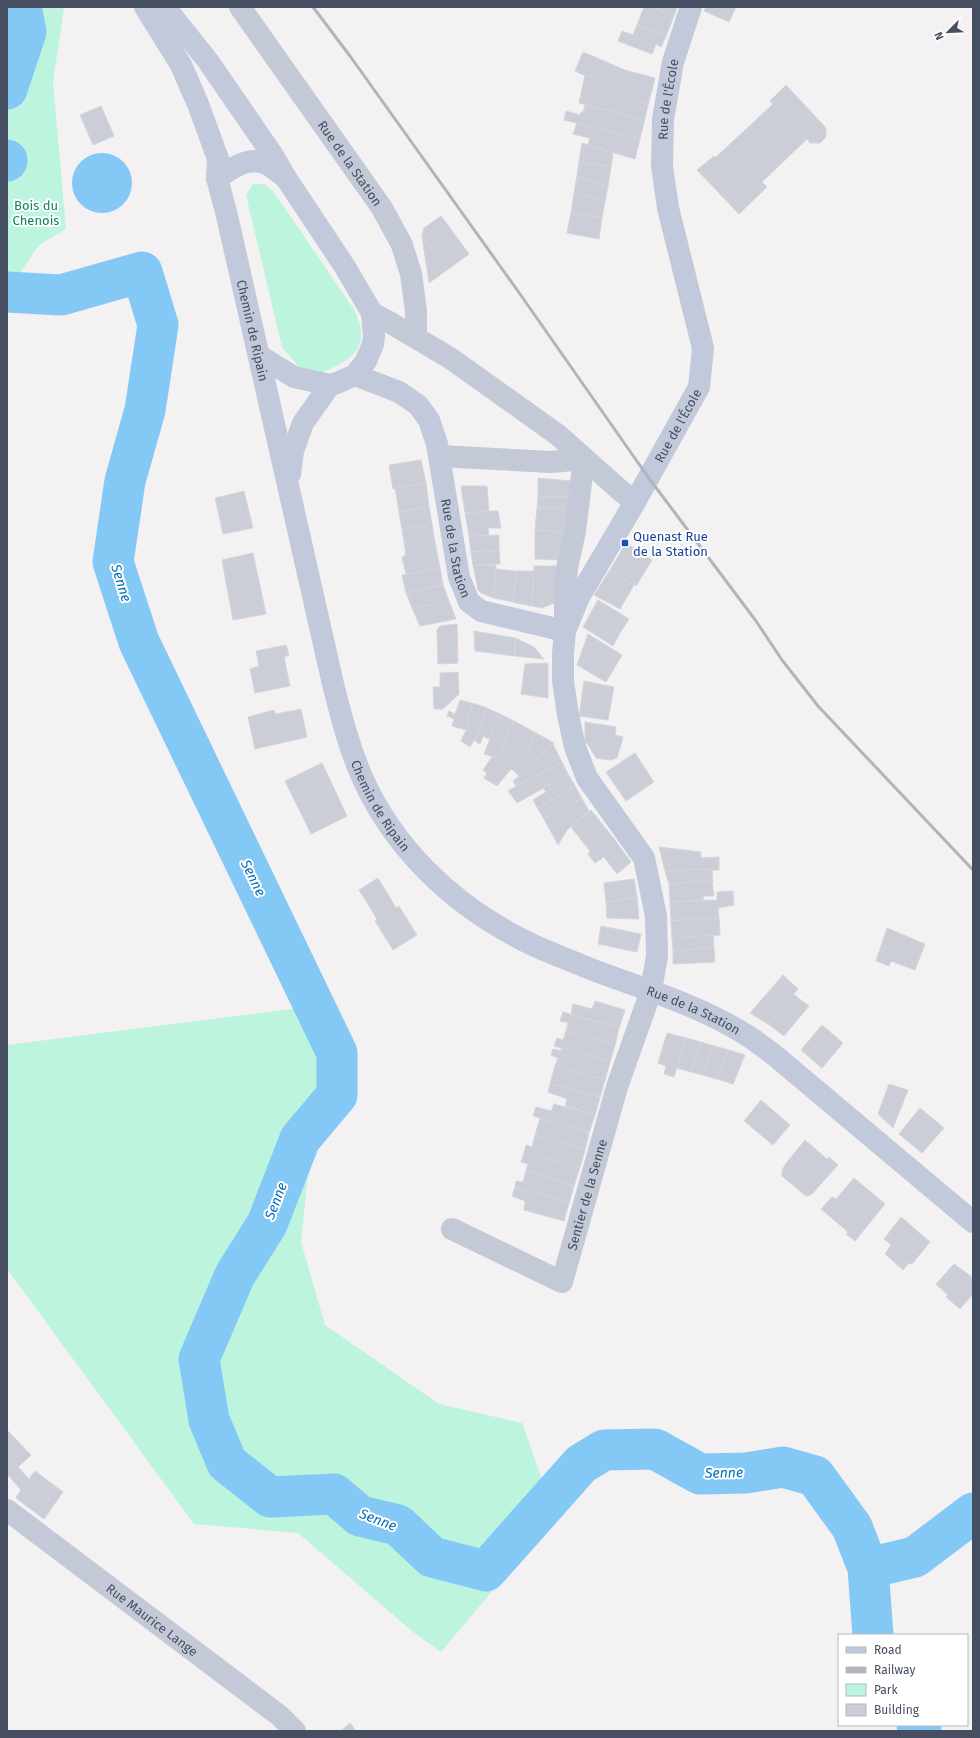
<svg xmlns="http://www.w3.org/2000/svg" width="980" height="1738" viewBox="0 0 980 1738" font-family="'Fira Sans',sans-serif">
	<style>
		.green { fill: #bcf4dd }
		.water { fill: #84c8f6 }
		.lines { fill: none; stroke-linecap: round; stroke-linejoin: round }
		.river { stroke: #84c8f6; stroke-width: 41 }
		.building { fill: #ccced7; stroke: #d4d5dd }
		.street { stroke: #c3c9d7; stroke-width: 22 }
		.secondary { stroke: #c2c9db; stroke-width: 22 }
		.rail { stroke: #b2b4bc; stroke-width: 3 }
		.transit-dot { fill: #1a4fb4; stroke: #fff; stroke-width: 1.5 }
		.labels { text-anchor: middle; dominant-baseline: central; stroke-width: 4; stroke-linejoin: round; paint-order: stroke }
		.street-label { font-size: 13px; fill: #464f61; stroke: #fff }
		.park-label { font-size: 13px; fill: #0d8561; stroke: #fff }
		.transit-label { font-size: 13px; fill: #164399; stroke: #fff; text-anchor: start }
		.water-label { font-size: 14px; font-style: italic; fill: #006fba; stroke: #fff }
	</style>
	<rect width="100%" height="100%" fill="#f3f1f1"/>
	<g class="green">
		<polygon points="7,7 64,7 53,82 66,229 39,245 7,292"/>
		<path d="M253,184H264L273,191L355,311C357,317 361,325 361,332C363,356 339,365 321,373L299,367L282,347L246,195Z"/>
		<polygon points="300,1008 319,1066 301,1242 325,1325 439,1404 522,1423 555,1516 441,1652 412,1631 298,1533 194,1524 7,1269 7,1045"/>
	</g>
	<circle class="water" cx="102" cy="183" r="30"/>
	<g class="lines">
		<g class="river">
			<polyline points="7,89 26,32 21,7"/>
			<polyline points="7,160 7,161"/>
			<polyline points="7,292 61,295 142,272 158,325 145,410 125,481 113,562 139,642 337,1053 337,1095 300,1139 267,1224 235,1275 199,1359 209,1420 227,1463 270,1497 334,1494 360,1516 398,1525 432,1557 486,1571 581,1464 604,1450 655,1449 700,1474 746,1473 783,1467 815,1476 852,1527 868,1568 873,1635"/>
			<polyline points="868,1568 915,1557 973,1513"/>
			<polyline points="917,1725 921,1731"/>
		</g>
	</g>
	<g class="building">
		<polygon points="644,7 653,7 674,16 666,36 637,25"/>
		<polygon points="653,7 677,7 674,16"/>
		<polygon points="706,7 736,7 729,22 704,11"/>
		<polygon points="637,25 666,36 661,47 656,44 652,54 618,41 622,31 633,35"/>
		<polygon points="583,52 625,70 655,78 648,105 575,71"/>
		<polygon points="585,75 648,105 644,122 611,111 579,103"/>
		<polygon points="786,85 826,128 826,137 820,143 810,143 807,139 762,182 767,187 739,214 697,170 714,156 715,158 773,104 770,101"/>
		<polygon points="585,105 611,111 644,122 640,139 564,120 566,111 580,115 581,112 583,113"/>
		<polygon points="101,106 114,136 93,145 80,115"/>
		<polygon points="577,123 640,139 635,159 588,145 590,138 573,134"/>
		<polygon points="582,143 613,153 611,167 579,162"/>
		<polygon points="579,162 611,167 608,186 577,176"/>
		<polygon points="577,176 608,186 605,201 574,193"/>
		<polygon points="574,193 605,201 602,218 571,213"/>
		<polygon points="571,213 602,218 599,239 567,233"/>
		<polygon points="441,216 469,254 447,270 422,236 424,228"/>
		<polygon points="422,236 447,270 429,283"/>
		<polygon points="421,460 426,483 393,489 389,465"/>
		<polygon points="538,478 571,481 569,497 538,497"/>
		<polygon points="426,483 429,507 399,512 395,488"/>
		<polygon points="461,486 487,486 489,511 465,513"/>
		<polygon points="244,491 253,528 223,534 215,498"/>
		<polygon points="538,497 569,497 567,509 537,508"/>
		<polygon points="429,507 432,524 402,529 399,512"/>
		<polygon points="537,508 567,509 564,532 535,530"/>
		<polygon points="489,511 498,511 501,528 488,528 489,535 469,536 465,513"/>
		<polygon points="432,524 434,537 406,555 402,529"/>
		<polygon points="535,530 564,532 560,560 535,559"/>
		<polygon points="499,535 499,551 471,552 469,536"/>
		<polygon points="434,537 440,568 406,574 402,557"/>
		<polygon points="626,543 652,560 636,586 610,570"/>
		<polygon points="499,551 500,564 473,565 471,552"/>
		<polygon points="253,553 266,614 233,620 222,560"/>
		<polygon points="473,565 496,565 494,598 481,593 478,590"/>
		<polygon points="534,566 560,566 556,602 542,608 532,606"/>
		<polygon points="440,568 443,585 406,593 402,575"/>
		<polygon points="496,569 516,571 513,602 494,598"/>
		<polygon points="610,570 634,585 620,609 594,595"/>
		<polygon points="516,571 534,571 532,606 513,602"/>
		<polygon points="443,585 449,601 432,607 430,604 413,610 406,593"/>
		<polygon points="598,600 629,619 620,633 589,616"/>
		<polygon points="449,601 456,619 420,626 413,610 430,604 432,607"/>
		<polygon points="589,616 620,633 613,646 583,627"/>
		<polygon points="457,624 458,663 438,664 437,630 440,626"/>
		<polygon points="474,631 515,638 515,656 475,651"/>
		<polygon points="588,634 622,655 606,682 577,665"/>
		<polygon points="515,638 534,647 544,659 515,656"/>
		<polygon points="286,645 289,655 284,657 290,686 255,693 250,669 259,666 256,651"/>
		<polygon points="548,663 548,698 521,694 525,664"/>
		<polygon points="458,672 459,694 443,709 434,709 433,687 440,687 440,673"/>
		<polygon points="584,681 614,687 608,720 579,716"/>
		<polygon points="460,700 472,703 466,730 452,726 454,719 447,716 449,711 455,714"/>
		<polygon points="472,703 487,708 478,734 470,747 461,741 466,730"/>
		<polygon points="487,708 500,714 491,740 483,736 480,744 475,741"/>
		<polygon points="301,709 307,737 255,749 248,717 274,710 276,714"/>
		<polygon points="500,714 514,721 498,758 484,754"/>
		<polygon points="514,721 536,733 522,763 515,772 511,769 497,786 484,778 487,773 483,770 492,757 498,758"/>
		<polygon points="585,722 616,727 615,735 623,737 617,758 610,760 596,758 587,743 585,743"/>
		<polygon points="536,733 554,743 518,775 515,772 522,763"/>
		<polygon points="553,744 562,762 516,786 513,781 519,776 518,775"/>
		<polygon points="635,753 654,782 626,801 606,772"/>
		<polygon points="562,762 568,774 517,803 508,791 535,775 536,776"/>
		<polygon points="322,763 347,816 311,834 285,781"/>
		<polygon points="568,774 575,786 538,809 533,800 546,792 543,788"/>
		<polygon points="575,786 582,799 544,819 538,809"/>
		<polygon points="582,799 589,811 567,830 558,845 544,819"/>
		<polygon points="591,810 611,835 590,851 571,827"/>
		<polygon points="611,835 631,862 617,874 604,857 595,863 588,854 590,851"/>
		<polygon points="659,847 701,852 701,858 719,857 719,870 665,871"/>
		<polygon points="702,869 712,870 713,882 669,884 665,871"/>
		<polygon points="378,878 396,908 399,906 417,935 393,950 375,921 377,919 359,890"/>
		<polygon points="634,879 637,897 606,902 604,883"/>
		<polygon points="702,881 712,882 714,896 703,896 704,900 670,902 669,884"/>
		<polygon points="733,891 734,905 718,908 719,918 671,921 670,902 717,900 717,892"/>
		<polygon points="637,897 639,919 607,918 606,902"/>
		<polygon points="704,918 719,918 720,935 672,938 671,921"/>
		<polygon points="601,926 641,934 637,952 598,944"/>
		<polygon points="887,928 925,944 915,970 891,961 889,966 876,961"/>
		<polygon points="713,935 714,948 673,951 672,938"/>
		<polygon points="706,948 714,948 715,962 673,964 673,951"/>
		<polygon points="783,975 798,989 768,1024 750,1013"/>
		<polygon points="793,994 809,1006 784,1036 768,1024"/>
		<polygon points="595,1001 625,1010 619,1028 571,1014 573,1004 592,1009"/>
		<polygon points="563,1012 619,1028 615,1045 566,1031 568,1023 560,1021"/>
		<polygon points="822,1025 843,1043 822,1068 801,1050"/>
		<polygon points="566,1031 615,1045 610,1062 554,1046 557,1038 563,1040"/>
		<polygon points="667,1033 686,1038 674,1077 664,1074 666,1066 658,1063"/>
		<polygon points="686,1038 701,1042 691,1072 677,1068"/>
		<polygon points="701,1042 714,1046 703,1075 691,1072"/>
		<polygon points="714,1046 729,1050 717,1079 703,1075"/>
		<polygon points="561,1048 610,1062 605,1080 555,1066 558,1058 551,1055 553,1049 561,1051"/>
		<polygon points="729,1050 745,1055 733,1084 717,1079"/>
		<polygon points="555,1066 605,1080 600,1097 550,1084"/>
		<polygon points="550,1084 600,1097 595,1115 565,1106 567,1099 548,1092"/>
		<polygon points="889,1084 908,1090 893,1128 878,1114"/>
		<polygon points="761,1100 790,1125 773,1145 744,1121"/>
		<polygon points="554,1104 595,1115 589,1133 533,1116 536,1107 551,1111"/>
		<polygon points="920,1108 944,1128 922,1153 899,1134"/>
		<polygon points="540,1118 589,1133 585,1150 535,1135"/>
		<polygon points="535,1135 585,1150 580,1167 524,1153 526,1145 532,1147"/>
		<polygon points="805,1140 827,1159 829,1157 838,1165 811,1195 806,1196 782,1176 782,1170 787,1162"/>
		<polygon points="524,1153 580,1167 574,1186 526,1171 528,1164 521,1162"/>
		<polygon points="526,1171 574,1186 569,1203 515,1187 516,1181 523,1182"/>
		<polygon points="854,1178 885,1204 855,1241 846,1234 848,1232 821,1209 832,1197 836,1199"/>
		<polygon points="515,1187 569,1203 564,1221 524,1210 525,1201 512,1196"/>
		<polygon points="901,1217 930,1242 912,1264 909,1263 903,1270 885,1254 891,1245 884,1239"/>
		<polygon points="954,1264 972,1277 971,1278 973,1280 973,1294 960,1309 946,1297 948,1295 936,1284"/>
		<polygon points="7,1430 31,1455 18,1467 29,1479 35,1471 63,1492 44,1519 16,1498 21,1490 9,1476 7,1478"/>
		<polygon points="350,1723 356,1731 341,1731"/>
	</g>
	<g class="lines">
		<g class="street">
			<path id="s1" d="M240,7L382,208L402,245L411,274L416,311V337"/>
			<polyline points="372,313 389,322 450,358 558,435 621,491 635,502"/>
			<polyline points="439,456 551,462 584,459"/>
			<polyline points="565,631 565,590 567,568 575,531 584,459"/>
			<path id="s2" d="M452,1229L562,1282L617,1087L651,991"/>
			<path id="s3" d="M7,1510L280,1716L295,1731"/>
		</g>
		<g class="secondary">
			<path id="s4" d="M145,7L181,65L198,104L218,159L217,178L227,216L333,684C341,716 349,747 362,777C393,847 451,903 519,938C539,949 562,957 583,966C636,987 695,1003 743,1033C754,1039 763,1047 773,1054L973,1222"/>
			<polyline points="165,7 208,61 272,154 286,178 345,267 372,313 374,336 373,344 366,361 355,375 337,383 330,385 294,377 260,356"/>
			<path d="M217,178C232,169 248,155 267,164C273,167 279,173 285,177"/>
			<path id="s5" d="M355,375L399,392L418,405L429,420L437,444L459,577L469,602L481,611L565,631"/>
			<polyline points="290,474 293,451 303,423 330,385"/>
			<path id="s6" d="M651,991L657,956L656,916L644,858L587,778L575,747L568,715L563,681V653L565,631L579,597L635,502L699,387L703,348L668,208L662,166L663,119L673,62L691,7"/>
		</g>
		<polyline class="rail" points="313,7 350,56 520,294 648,477 756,621 782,660 818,706 973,870"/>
	</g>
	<rect class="transit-dot" x="621" y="539" width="8" height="8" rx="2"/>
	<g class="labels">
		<g class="street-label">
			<text stroke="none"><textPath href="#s6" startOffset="955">Rue de l'École</textPath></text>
			<text stroke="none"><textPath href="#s1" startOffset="191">Rue de la Station</textPath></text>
			<text stroke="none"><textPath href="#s4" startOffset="345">Chemin de Ripain</textPath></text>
			<text stroke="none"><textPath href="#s6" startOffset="618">Rue de l'École</textPath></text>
			<text stroke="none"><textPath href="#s5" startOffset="220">Rue de la Station</textPath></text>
			<text stroke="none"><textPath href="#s4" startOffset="839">Chemin de Ripain</textPath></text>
			<text stroke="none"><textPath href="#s4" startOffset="1223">Rue de la Station</textPath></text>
			<text stroke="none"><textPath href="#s2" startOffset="213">Sentier de la Senne</textPath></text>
			<text stroke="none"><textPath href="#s3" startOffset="182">Rue Maurice Lange</textPath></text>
		</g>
		<g class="park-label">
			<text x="36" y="205">Bois du<tspan x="36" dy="15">Chenois</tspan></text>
		</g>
		<g class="transit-label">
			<text x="633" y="536">Quenast Rue<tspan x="633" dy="15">de la Station</tspan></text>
		</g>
		<g class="water-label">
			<text transform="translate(121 583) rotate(73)">Senne</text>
			<text transform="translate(253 878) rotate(64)">Senne</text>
			<text transform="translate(276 1201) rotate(-69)">Senne</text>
			<text transform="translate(724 1473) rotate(-1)">Senne</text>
			<text transform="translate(378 1520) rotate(21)">Senne</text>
		</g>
	</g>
	<rect width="980" height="1738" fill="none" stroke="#464f61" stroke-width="16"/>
	<rect x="838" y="1634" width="130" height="92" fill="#ffffff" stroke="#b5b9c0"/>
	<rect x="846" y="1647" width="20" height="6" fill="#c2c9db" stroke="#b5b9c0"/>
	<text x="874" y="1654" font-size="12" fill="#464f61">Road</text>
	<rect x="846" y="1667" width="20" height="6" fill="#b2b4bc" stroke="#b5b9c0"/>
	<text x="874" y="1674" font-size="12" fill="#464f61">Railway</text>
	<rect x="846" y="1684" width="20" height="12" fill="#bcf4dd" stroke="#b5b9c0"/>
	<text x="874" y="1694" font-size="12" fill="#464f61">Park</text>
	<rect x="846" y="1704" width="20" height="12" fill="#ccced7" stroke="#b5b9c0"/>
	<text x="874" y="1714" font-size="12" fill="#464f61">Building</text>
	<g transform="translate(948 32) rotate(246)" stroke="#ffffff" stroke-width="3" paint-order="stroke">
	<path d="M0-3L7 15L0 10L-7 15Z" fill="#464f61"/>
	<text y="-6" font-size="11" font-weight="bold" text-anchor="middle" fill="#464f61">N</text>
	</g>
</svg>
